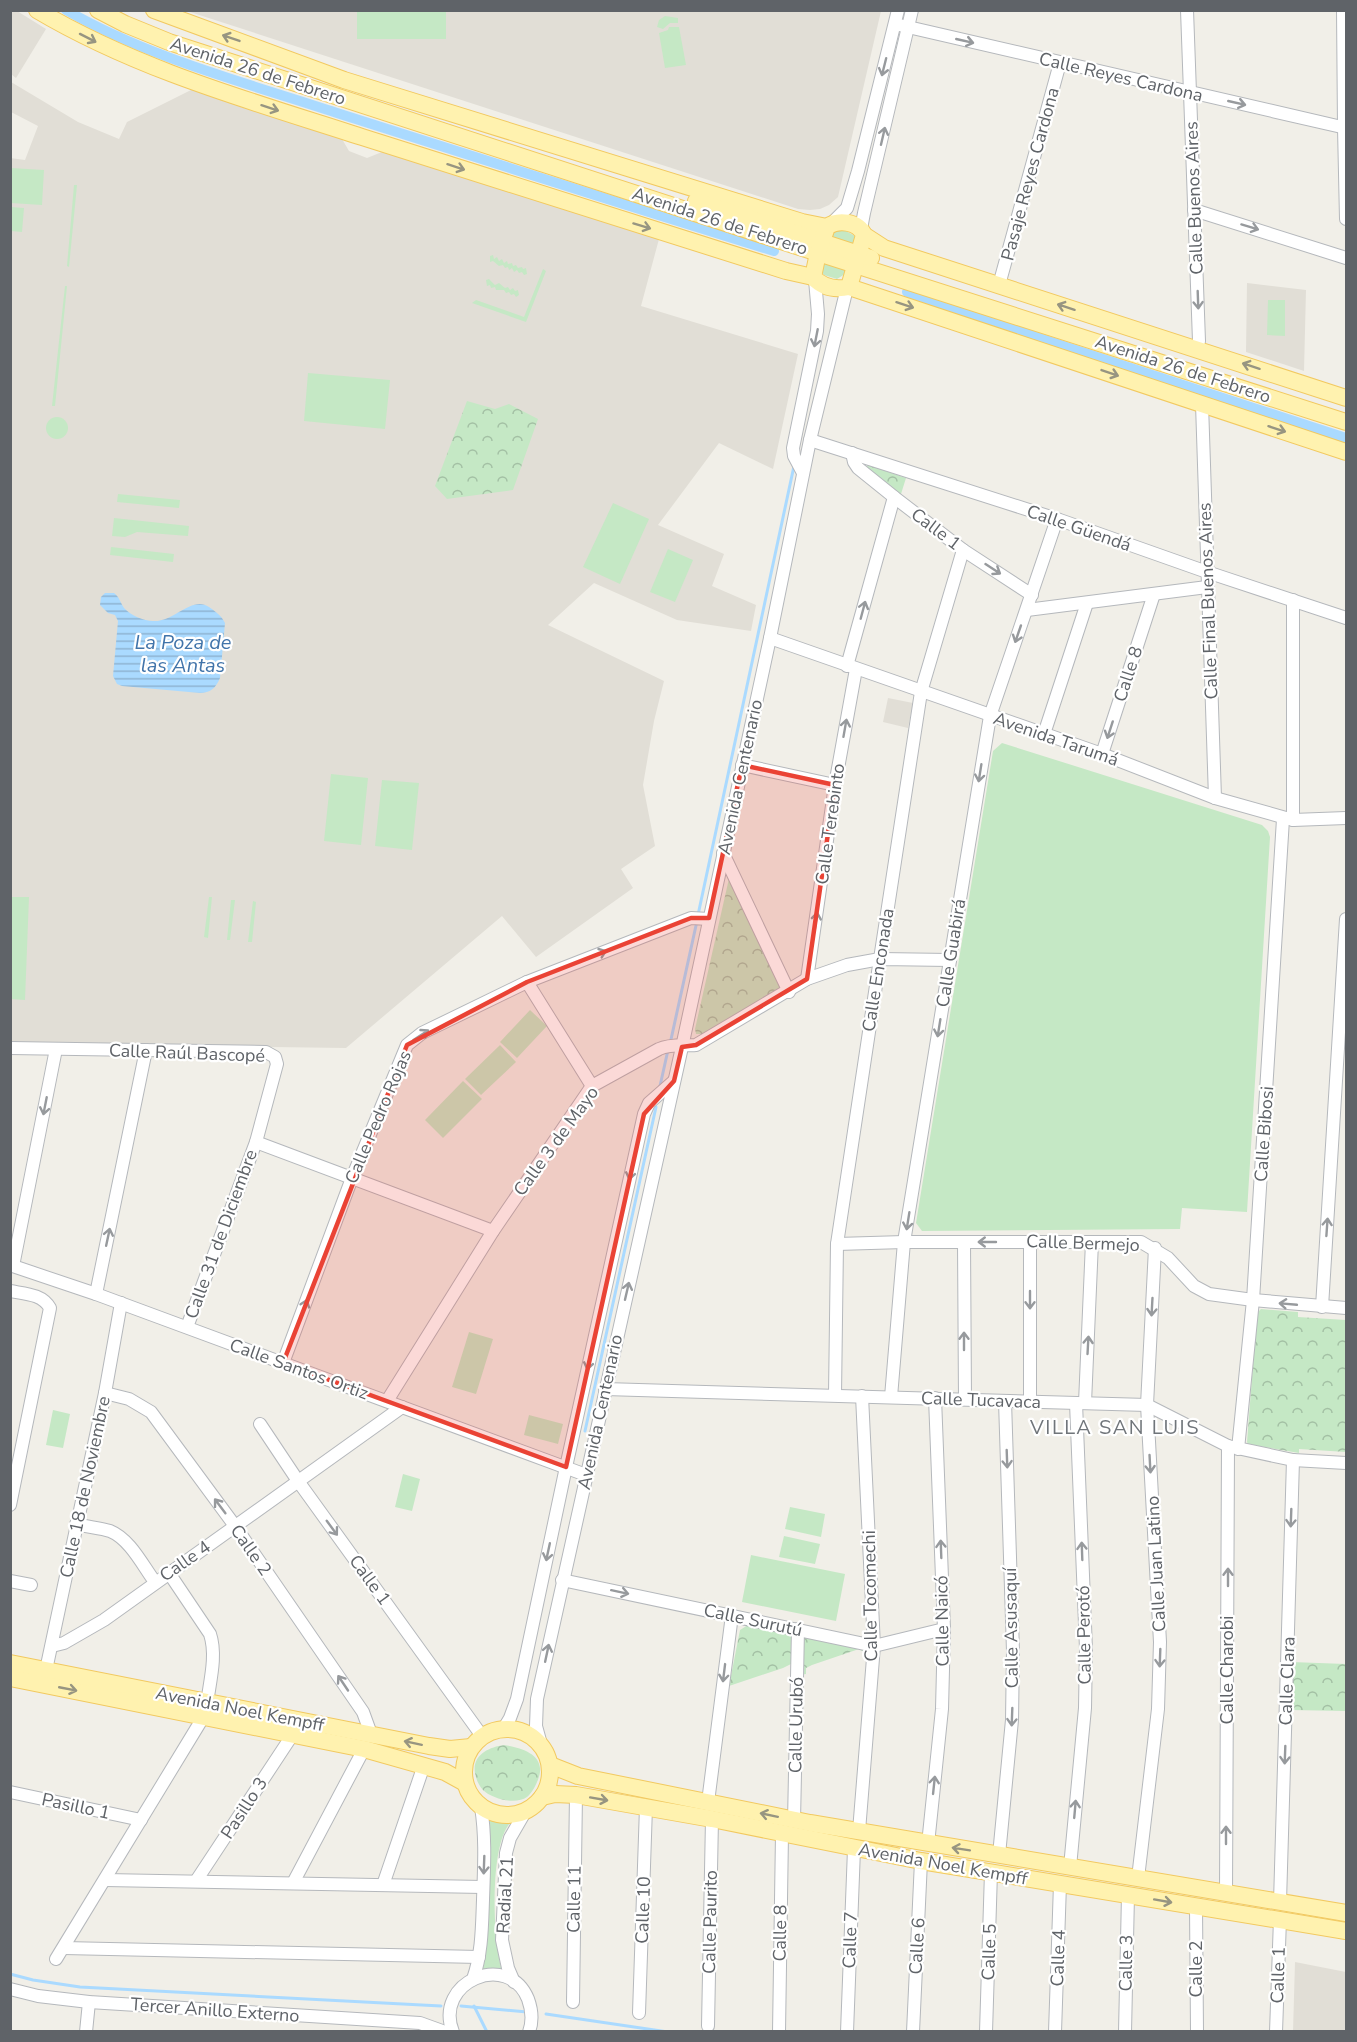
<svg xmlns="http://www.w3.org/2000/svg" width="1357" height="2042" viewBox="0 0 1357 2042" font-family="'Nunito Sans',sans-serif">
	<style>
		.education { fill: #e1ded6 }
		.grass { fill: #c5e8c5 }
		.park { fill: url(#park-crowns) }
		.water { fill: url(#water-rules) }
		.lines { fill: none; stroke-linecap: round; stroke-linejoin: round }
		.stream { stroke: #aadaff; stroke-width: 3 }
		.canal { stroke: #aadaff; stroke-width: 10 }
		.minor-casing { stroke: #b5b8bc; stroke-width: 14 }
		.major-casing { stroke: #f2c960; stroke-width: 18 }
		.minor { stroke: #fff; stroke-width: 12 }
		.major { stroke: #fff2af; stroke-width: 16 }
		.oneway { stroke: #979581 }
		.oneway2 { stroke: #979a9d }
		.marked { fill: #ea4335; fill-opacity: 0.2; stroke: #ea4335; stroke-width: 4.5; stroke-linejoin: round }
		.labels { text-anchor: middle; dominant-baseline: central; stroke-width: 4.5; stroke-linejoin: round; paint-order: stroke }
		.street-label { font-size: 18px; fill: #5f6368; stroke: #fff }
		.water-label { font-size: 20px; font-style: italic; fill: #4174aa; stroke: #fff }
		.neighbourhood-label { font-size: 20px; letter-spacing: 1.5px; fill: #70757a; stroke: #fff }
	</style>
	<defs>
		<pattern id="park-crowns" width="20" height="18" patternUnits="userSpaceOnUse" patternTransform="scale(1.5)"><rect width="20" height="18" fill="#c5e8c5"/><path d="M2 6a3 3 0 1 1 6 0M12 15a3 3 0 1 1 6 0" fill="none" stroke="#a3c0a4"/></pattern>
		<pattern id="water-rules" width="6" height="5" patternUnits="userSpaceOnUse" patternTransform="scale(1.5)"><rect width="6" height="5" fill="#aadaff"/><path d="M0 2.5h6" fill="none" stroke="#8eb4d2"/></pattern>
	</defs>
	<rect width="100%" height="100%" fill="#f1efe8"/>
	<g class="education">
		<polygon points="11,10 17,11 46,29 16,78 11,74"/>
		<polygon points="187,11 881,11 838,197 829,205 820,209 810,210 798,209"/>
		<polygon points="11,82 78,122 119,139 127,122 193,89 342,139 349,151 367,158 382,152 659,239 641,306 798,354 773,469 719,443 658,525 724,554 712,586 756,605 751,631 677,620 594,583 548,625 664,681 654,721 643,785 655,846 621,869 633,888 536,957 502,916 346,1048 11,1043 10,158 25,160 38,126 11,112"/>
		<polygon points="1247,283 1306,290 1304,371 1246,352"/>
		<polygon points="888,698 913,703 908,728 883,722"/>
		<polygon points="1295,1962 1346,1972 1346,2031 1293,2032"/>
	</g>
	<g class="grass">
		<rect x="357" y="11" width="89" height="28"/>
		<polygon points="665,16 678,18 678,23 670,23 663,29 657,27 659,20"/>
		<polygon points="669,27 679,27 686,65 665,68 659,33 668,30"/>
		<polygon points="11,168 44,170 42,205 11,203"/>
		<polygon points="74,185 77,185 69,267 67,266"/>
		<polygon points="11,207 24,208 22,232 11,231"/>
		<polygon points="844,230 855,236 856,241 854,246 830,239 832,232"/>
		<polygon points="493,255 494,259 497,257 499,261 502,259 504,263 507,261 508,264 512,263 513,266 516,265 518,268 522,267 523,269 526,268 527,274 524,275 522,272 519,273 517,270 514,272 512,268 509,270 508,267 505,268 503,265 499,266 493,261 490,262 490,256"/>
		<polygon points="823,259 847,267 845,274 837,279 824,275 822,272"/>
		<polygon points="543,269 546,271 526,322 472,303 476,300 524,317"/>
		<polygon points="489,279 495,285 499,283 505,288 508,287 510,290 513,288 515,291 518,290 519,295 516,297 514,294 511,295 509,292 506,293 504,290 496,290 495,287 491,288 490,285 487,286 486,280"/>
		<polygon points="65,286 67,286 55,406 52,406"/>
		<polygon points="1268,300 1285,300 1285,336 1267,335"/>
		<polygon points="308,373 390,380 385,429 304,421"/>
		<circle cx="57" cy="428" r="11"/>
		<polygon points="118,494 180,500 179,508 117,502"/>
		<polygon points="613,503 649,519 620,584 583,567"/>
		<polygon points="114,518 189,526 188,536 137,532 125,537 112,536"/>
		<polygon points="111,547 174,554 173,562 110,555"/>
		<polygon points="668,549 693,560 675,602 650,592"/>
		<polygon points="1002,743 1262,825 1268,831 1270,837 1247,1212 1182,1208 1180,1229 922,1231 916,1223 993,751"/>
		<polygon points="331,774 368,778 361,845 324,841"/>
		<polygon points="382,780 419,783 412,850 375,846"/>
		<polygon points="11,897 29,897 25,1000 11,999"/>
		<polygon points="209,897 212,897 208,938 204,937"/>
		<polygon points="231,900 235,900 230,940 227,940"/>
		<polygon points="253,901 256,902 252,942 248,942"/>
		<polygon points="530,1010 547,1026 517,1058 500,1042"/>
		<polygon points="500,1045 516,1062 481,1095 465,1079"/>
		<polygon points="463,1081 482,1099 443,1138 425,1120"/>
		<polygon points="469,1332 493,1339 476,1394 452,1387"/>
		<polygon points="53,1410 70,1414 63,1448 46,1445"/>
		<polygon points="529,1415 563,1424 558,1444 524,1435"/>
		<polygon points="403,1474 420,1479 412,1511 395,1507"/>
		<polygon points="790,1507 825,1514 821,1537 785,1529"/>
		<polygon points="784,1536 820,1544 815,1564 779,1557"/>
		<polygon points="751,1555 845,1574 836,1621 742,1602"/>
		<path d="M489,1820L510,1823C489,1847 493,1941 502,1970L480,1971L488,1865Z"/>
	</g>
	<g class="park">
		<polygon points="467,401 495,409 509,404 538,419 513,490 447,499 435,486"/>
		<polygon points="868,465 906,478 901,494 866,468"/>
		<polygon points="730,874 780,987 776,993 704,1034 696,1034 695,1029"/>
		<polygon points="1261,1309 1298,1312 1298,1317 1346,1320 1346,1452 1299,1449 1299,1453 1248,1444 1247,1442 1257,1313"/>
		<polygon points="748,1625 791,1634 794,1641 793,1663 783,1668 729,1686 740,1630"/>
		<polygon points="804,1637 865,1650 862,1651 859,1649 812,1665 806,1668 806,1674 800,1675 801,1646"/>
		<polygon points="1291,1662 1346,1664 1346,1711 1290,1710"/>
		<path d="M504,1745C524,1748 549,1756 537,1782C535,1787 531,1794 527,1797C516,1805 492,1799 483,1790C479,1786 476,1779 475,1773C472,1755 489,1747 504,1745Z"/>
	</g>
	<path class="water" d="M105,593H114C120,598 120,602 124,608C130,615 144,621 153,621C173,623 192,595 209,607C216,612 221,615 225,623L220,678C216,688 210,693 200,693L122,686L117,684L113,676L118,621L115,615L108,613L100,605L101,597Z"/>
	<g class="lines">
		<g class="stream">
			<polyline points="698,915 794,466"/>
			<polyline points="670,1044 697,921"/>
			<polyline points="660,1086 668,1050"/>
			<polyline points="585,1431 656,1107"/>
			<polyline points="10,1974 33,1980 80,1987 441,2006"/>
			<polyline points="461,2006 527,2012"/>
			<polyline points="474,2006 487,2032"/>
			<polyline points="546,2014 668,2032"/>
		</g>
		<g class="canal">
			<path d="M66,10C149,58 247,83 337,113C483,160 628,206 774,251"/>
			<polyline points="907,292 1048,341 1346,438"/>
		</g>
		<g class="minor-casing">
			<g id="minor">
				<polyline points="1187,10 1199,341 1197,349"/>
				<polyline points="1343,10 1344,128 1346,219"/>
				<polyline points="895,24 1346,128"/>
				<polyline points="1194,210 1346,258"/>
				<polyline points="831,224 847,208 858,171 898,10"/>
				<polyline points="861,229 864,213 912,10"/>
				<polyline points="999,285 1060,63"/>
				<polyline points="1202,404 1215,798"/>
				<polyline points="810,440 1057,519 1207,572 1346,618"/>
				<polyline points="852,453 854,462 858,468 894,497 963,550 1032,595"/>
				<polyline points="803,473 794,456 793,448 817,331 818,314 815,280"/>
				<polyline points="1293,600 1293,820"/>
				<polyline points="1027,610 1207,587"/>
				<polyline points="770,638 1102,754 1215,798 1293,820 1346,818"/>
				<polyline points="847,666 894,497"/>
				<polyline points="1044,734 1087,603"/>
				<polyline points="1102,754 1154,594"/>
				<polyline points="742,765 835,785"/>
				<polyline points="723,853 789,992"/>
				<polyline points="807,979 835,785 856,669"/>
				<polyline points="527,982 592,1086"/>
				<polyline points="10,1048 266,1052 275,1057 277,1064 256,1142 187,1327"/>
				<polyline points="256,1142 493,1231"/>
				<polyline points="964,1242 965,1399"/>
				<polyline points="837,1244 904,1242 1141,1242 1168,1258 1194,1286 1209,1294 1253,1300 1346,1308"/>
				<polyline points="10,1265 96,1294 586,1475"/>
				<polyline points="13,1266 56,1049"/>
				<path d="M10,1291C26,1294 42,1294 50,1308L10,1505"/>
				<polyline points="96,1294 146,1050"/>
				<polyline points="1322,1307 1346,919"/>
				<polyline points="283,1363 352,1178 407,1045 422,1033 527,982 691,918 709,919"/>
				<polyline points="605,1389 1147,1405 1228,1446 1293,1460 1346,1463"/>
				<polyline points="105,1393 129,1399 151,1412 235,1526 363,1712 371,1734"/>
				<polyline points="835,1395 837,1244 880,959 921,692 963,550"/>
				<polyline points="891,1397 904,1242 990,716 1057,519"/>
				<path d="M387,1401L493,1231L592,1086L659,1049C670,1044 683,1046 696,1045L807,979L847,965L880,959L950,960"/>
				<polyline points="1030,1401 1030,1242"/>
				<polyline points="1085,1403 1092,1242"/>
				<polyline points="260,1424 298,1481 482,1736"/>
				<polyline points="1238,1449 1253,1300 1283,819"/>
				<path d="M76,1524C87,1527 100,1528 110,1531C130,1539 143,1566 155,1582"/>
				<path d="M169,1573L210,1634C217,1655 210,1681 207,1703"/>
				<polyline points="562,1580 874,1646 944,1629"/>
				<polyline points="10,1581 31,1585"/>
				<polyline points="52,1646 64,1643 104,1620 402,1407"/>
				<polyline points="46,1670 105,1393 121,1303"/>
				<polyline points="504,1728 510,1718 517,1699 566,1467 644,1114 649,1103 674,1081"/>
				<polyline points="541,1744 536,1726 537,1699 682,1047 770,638 810,440 847,288"/>
				<polyline points="10,1792 141,1820"/>
				<polyline points="708,1802 732,1615"/>
				<polyline points="794,1821 798,1629"/>
				<polyline points="859,1831 874,1646 862,1396"/>
				<polyline points="928,1844 942,1709 944,1629 935,1398"/>
				<polyline points="999,1855 1012,1720 1013,1651 1005,1401"/>
				<polyline points="1070,1867 1085,1708 1086,1649 1076,1403"/>
				<polyline points="1138,1878 1158,1709 1160,1642 1147,1405 1155,1248"/>
				<polyline points="105,1880 483,1887"/>
				<polyline points="196,1881 293,1734"/>
				<polyline points="293,1883 364,1749"/>
				<polyline points="383,1885 424,1765"/>
				<polyline points="1226,1893 1228,1446"/>
				<polyline points="1280,1902 1293,1460"/>
				<polyline points="1196,1907 1197,2032"/>
				<polyline points="64,1948 479,1957"/>
				<polyline points="56,1959 204,1716"/>
				<path d="M473,1979C482,1954 482,1926 483,1900C484,1869 486,1838 481,1807"/>
				<polyline points="514,1982 508,1968 502,1940 506,1853 510,1838 525,1812"/>
				<polyline points="10,1989 38,1996 89,2002 420,2023 445,2032"/>
				<polyline points="573,2002 576,1795"/>
				<polyline points="639,2013 646,1807"/>
				<polyline points="708,2026 712,1819"/>
				<polyline points="86,2032 89,2002"/>
				<path d="M453,2032C433,1982 508,1950 528,1999C532,2010 533,2021 529,2032"/>
				<polyline points="779,2032 782,1834"/>
				<polyline points="847,2032 854,1849"/>
				<polyline points="913,2032 921,1861"/>
				<polyline points="986,2032 991,1872"/>
				<polyline points="1055,2032 1060,1884"/>
				<polyline points="1125,2032 1128,1895"/>
				<polyline points="1276,2032 1280,1919"/>
			</g>
		</g>
		<g class="major-casing">
			<g id="major">
				<path d="M37,10C138,70 251,101 362,137C503,182 644,227 786,271L813,277"/>
				<polyline points="98,10 125,24 169,42 818,253 1346,422"/>
				<polyline points="154,10 344,80 802,222 827,227"/>
				<polyline points="696,201 871,258"/>
				<polyline points="864,235 884,248 1346,398"/>
				<path d="M849,287L864,235C858,221 838,219 827,227L818,253L813,277C823,288 835,290 849,287L1346,452"/>
				<polyline points="10,1663 429,1746 450,1749 471,1747"/>
				<polyline points="10,1678 364,1749 445,1772 465,1783"/>
				<circle cx="507" cy="1772" r="43"/>
				<polyline points="550,1765 578,1776 810,1823 1346,1913"/>
				<polyline points="542,1797 555,1794 576,1795 712,1819 921,1861 1346,1931"/>
			</g>
		</g>
		<use href="#minor" class="minor"/>
		<use href="#major" class="major"/>
	</g>
	<defs><path id="oneway-shaft" d="M-6 0H5M1.5-3L5.5 0L1.5 3" fill="none" stroke-width="1.6" stroke-linecap="round" stroke-linejoin="round" transform="scale(1.5)"/></defs>
	<g class="oneway">
		<use href="#oneway-shaft" transform="translate(88 38) rotate(27)"/>
		<use href="#oneway-shaft" transform="translate(231 38) rotate(-161)"/>
		<use href="#oneway-shaft" transform="translate(270 108) rotate(18)"/>
		<use href="#oneway-shaft" transform="translate(456 167) rotate(18)"/>
		<use href="#oneway-shaft" transform="translate(642 226) rotate(17)"/>
		<use href="#oneway-shaft" transform="translate(905 305) rotate(18)"/>
		<use href="#oneway-shaft" transform="translate(1066 307) rotate(-162)"/>
		<use href="#oneway-shaft" transform="translate(1251 366) rotate(-162)"/>
		<use href="#oneway-shaft" transform="translate(1110 373) rotate(19)"/>
		<use href="#oneway-shaft" transform="translate(1277 429) rotate(18)"/>
		<use href="#oneway-shaft" transform="translate(68 1689) rotate(11)"/>
		<use href="#oneway-shaft" transform="translate(413 1743) rotate(-168)"/>
		<use href="#oneway-shaft" transform="translate(599 1799) rotate(10)"/>
		<use href="#oneway-shaft" transform="translate(769 1815) rotate(-168)"/>
		<use href="#oneway-shaft" transform="translate(961 1849) rotate(-171)"/>
		<use href="#oneway-shaft" transform="translate(1163 1901) rotate(10)"/>
	</g>
	<g class="oneway2">
		<use href="#oneway-shaft" transform="translate(965 41) rotate(13)"/>
		<use href="#oneway-shaft" transform="translate(884 67) rotate(104)"/>
		<use href="#oneway-shaft" transform="translate(1237 103) rotate(13)"/>
		<use href="#oneway-shaft" transform="translate(883 136) rotate(-77)"/>
		<use href="#oneway-shaft" transform="translate(1250 227) rotate(17)"/>
		<use href="#oneway-shaft" transform="translate(1198 300) rotate(88)"/>
		<use href="#oneway-shaft" transform="translate(816 338) rotate(101)"/>
		<use href="#oneway-shaft" transform="translate(993 569) rotate(33)"/>
		<use href="#oneway-shaft" transform="translate(863 610) rotate(-75)"/>
		<use href="#oneway-shaft" transform="translate(1018 634) rotate(109)"/>
		<use href="#oneway-shaft" transform="translate(845 728) rotate(-80)"/>
		<use href="#oneway-shaft" transform="translate(1110 730) rotate(108)"/>
		<use href="#oneway-shaft" transform="translate(980 773) rotate(99)"/>
		<use href="#oneway-shaft" transform="translate(816 921) rotate(-82)"/>
		<use href="#oneway-shaft" transform="translate(598 954) rotate(-21)"/>
		<use href="#oneway-shaft" transform="translate(939 1028) rotate(99)"/>
		<use href="#oneway-shaft" transform="translate(421 1035) rotate(-33)"/>
		<use href="#oneway-shaft" transform="translate(45 1106) rotate(101)"/>
		<use href="#oneway-shaft" transform="translate(631 1171) rotate(102)"/>
		<use href="#oneway-shaft" transform="translate(908 1221) rotate(99)"/>
		<use href="#oneway-shaft" transform="translate(1327 1227) rotate(-86)"/>
		<use href="#oneway-shaft" transform="translate(108 1237) rotate(-78)"/>
		<use href="#oneway-shaft" transform="translate(987 1242) rotate(180)"/>
		<use href="#oneway-shaft" transform="translate(627 1291) rotate(-77)"/>
		<use href="#oneway-shaft" transform="translate(1030 1300) rotate(90)"/>
		<use href="#oneway-shaft" transform="translate(1288 1304) rotate(-175)"/>
		<use href="#oneway-shaft" transform="translate(1152 1307) rotate(93)"/>
		<use href="#oneway-shaft" transform="translate(304 1308) rotate(-70)"/>
		<use href="#oneway-shaft" transform="translate(964 1341) rotate(-90)"/>
		<use href="#oneway-shaft" transform="translate(1088 1345) rotate(-87)"/>
		<use href="#oneway-shaft" transform="translate(589 1361) rotate(102)"/>
		<use href="#oneway-shaft" transform="translate(1007 1459) rotate(88)"/>
		<use href="#oneway-shaft" transform="translate(1150 1464) rotate(87)"/>
		<use href="#oneway-shaft" transform="translate(220 1506) rotate(-127)"/>
		<use href="#oneway-shaft" transform="translate(1291 1518) rotate(92)"/>
		<use href="#oneway-shaft" transform="translate(332 1528) rotate(54)"/>
		<use href="#oneway-shaft" transform="translate(941 1549) rotate(-92)"/>
		<use href="#oneway-shaft" transform="translate(1082 1551) rotate(-92)"/>
		<use href="#oneway-shaft" transform="translate(548 1552) rotate(102)"/>
		<use href="#oneway-shaft" transform="translate(1228 1577) rotate(-90)"/>
		<use href="#oneway-shaft" transform="translate(620 1592) rotate(12)"/>
		<use href="#oneway-shaft" transform="translate(547 1653) rotate(-78)"/>
		<use href="#oneway-shaft" transform="translate(1160 1658) rotate(92)"/>
		<use href="#oneway-shaft" transform="translate(724 1673) rotate(97)"/>
		<use href="#oneway-shaft" transform="translate(343 1683) rotate(-124)"/>
		<use href="#oneway-shaft" transform="translate(1012 1717) rotate(92)"/>
		<use href="#oneway-shaft" transform="translate(1285 1755) rotate(92)"/>
		<use href="#oneway-shaft" transform="translate(934 1785) rotate(-84)"/>
		<use href="#oneway-shaft" transform="translate(1075 1809) rotate(-85)"/>
		<use href="#oneway-shaft" transform="translate(1226 1835) rotate(-90)"/>
		<use href="#oneway-shaft" transform="translate(484 1865) rotate(92)"/>
	</g>
	<path class="marked" d="M742,765L835,785L807,979L696,1045L682,1047L674,1081L644,1114L566,1467L283,1363L407,1045L527,982L691,918H709Z"/>
	<g class="labels">
		<g class="street-label">
			<text transform="translate(258 71) rotate(18)">Avenida 26 de Febrero</text>
			<text transform="translate(1121 77) rotate(13)">Calle Reyes Cardona</text>
			<text transform="translate(1030 174) rotate(-75)">Pasaje Reyes Cardona</text>
			<text transform="translate(1194 198) rotate(-92)">Calle Buenos Aires</text>
			<text transform="translate(720 221) rotate(18)">Avenida 26 de Febrero</text>
			<text transform="translate(1183 369) rotate(18)">Avenida 26 de Febrero</text>
			<text transform="translate(1079 528) rotate(19)">Calle Güendá</text>
			<text transform="translate(936 529) rotate(37)">Calle 1</text>
			<text transform="translate(1208 601) rotate(-92)">Calle Final Buenos Aires</text>
			<text transform="translate(1128 674) rotate(-72)">Calle 8</text>
			<text transform="translate(1056 739) rotate(19)">Avenida Tarumá</text>
			<text transform="translate(740 777) rotate(-78)">Avenida Centenario</text>
			<text transform="translate(830 824) rotate(-82)">Calle Terebinto</text>
			<text transform="translate(951 953) rotate(-81)">Calle Guabirá</text>
			<text transform="translate(878 970) rotate(-81)">Calle Enconada</text>
			<text transform="translate(187 1053) rotate(2)">Calle Raúl Bascopé</text>
			<text transform="translate(378 1117) rotate(-67)">Calle Pedro Rojas</text>
			<text transform="translate(1264 1134) rotate(-86)">Calle Bibosi</text>
			<text transform="translate(556 1141) rotate(-54)">Calle 3 de Mayo</text>
			<text transform="translate(221 1234) rotate(-70)">Calle 31 de Diciembre</text>
			<text transform="translate(1083 1243) rotate(2)">Calle Bermejo</text>
			<text transform="translate(299 1369) rotate(20)">Calle Santos Ortiz</text>
			<text transform="translate(981 1400) rotate(2)">Calle Tucavaca</text>
			<text transform="translate(600 1412) rotate(-78)">Avenida Centenario</text>
			<text transform="translate(85 1487) rotate(-78)">Calle 18 de Noviembre</text>
			<text transform="translate(251 1550) rotate(55)">Calle 2</text>
			<text transform="translate(185 1561) rotate(-35)">Calle 4</text>
			<text transform="translate(1156 1564) rotate(-93)">Calle Juan Latino</text>
			<text transform="translate(370 1580) rotate(54)">Calle 1</text>
			<text transform="translate(870 1596) rotate(-91)">Calle Tocomechi</text>
			<text transform="translate(753 1620) rotate(12)">Calle Surutú</text>
			<text transform="translate(942 1621) rotate(-91)">Calle Naicó</text>
			<text transform="translate(1011 1628) rotate(-91)">Calle Asusaquí</text>
			<text transform="translate(1084 1635) rotate(-91)">Calle Perotó</text>
			<text transform="translate(1227 1670) rotate(-90)">Calle Charobi</text>
			<text transform="translate(1287 1681) rotate(-88)">Calle Clara</text>
			<text transform="translate(240 1709) rotate(11)">Avenida Noel Kempff</text>
			<text transform="translate(796 1725) rotate(-89)">Calle Urubó</text>
			<text transform="translate(76 1806) rotate(12)">Pasillo 1</text>
			<text transform="translate(244 1808) rotate(-57)">Pasillo 3</text>
			<text transform="translate(943 1864) rotate(10)">Avenida Noel Kempff</text>
			<text transform="translate(505 1895) rotate(-87)">Radial 21</text>
			<text transform="translate(574 1899) rotate(-89)">Calle 11</text>
			<text transform="translate(643 1910) rotate(-88)">Calle 10</text>
			<text transform="translate(710 1922) rotate(-89)">Calle Paurito</text>
			<text transform="translate(780 1933) rotate(-89)">Calle 8</text>
			<text transform="translate(850 1940) rotate(-88)">Calle 7</text>
			<text transform="translate(917 1946) rotate(-87)">Calle 6</text>
			<text transform="translate(989 1952) rotate(-88)">Calle 5</text>
			<text transform="translate(1058 1958) rotate(-88)">Calle 4</text>
			<text transform="translate(1126 1963) rotate(-89)">Calle 3</text>
			<text transform="translate(1196 1969) rotate(-90)">Calle 2</text>
			<text transform="translate(1278 1975) rotate(-88)">Calle 1</text>
			<text transform="translate(215 2010) rotate(4)">Tercer Anillo Externo</text>
		</g>
		<g class="water-label">
			<text x="183" y="642">La Poza de<tspan x="183" dy="23">las Antas</tspan></text>
		</g>
		<g class="neighbourhood-label">
			<text x="1115" y="1427">VILLA SAN LUIS</text>
		</g>
	</g>
	<rect width="1357" height="2042" fill="none" stroke="#5f6368" stroke-width="24"/>
</svg>
